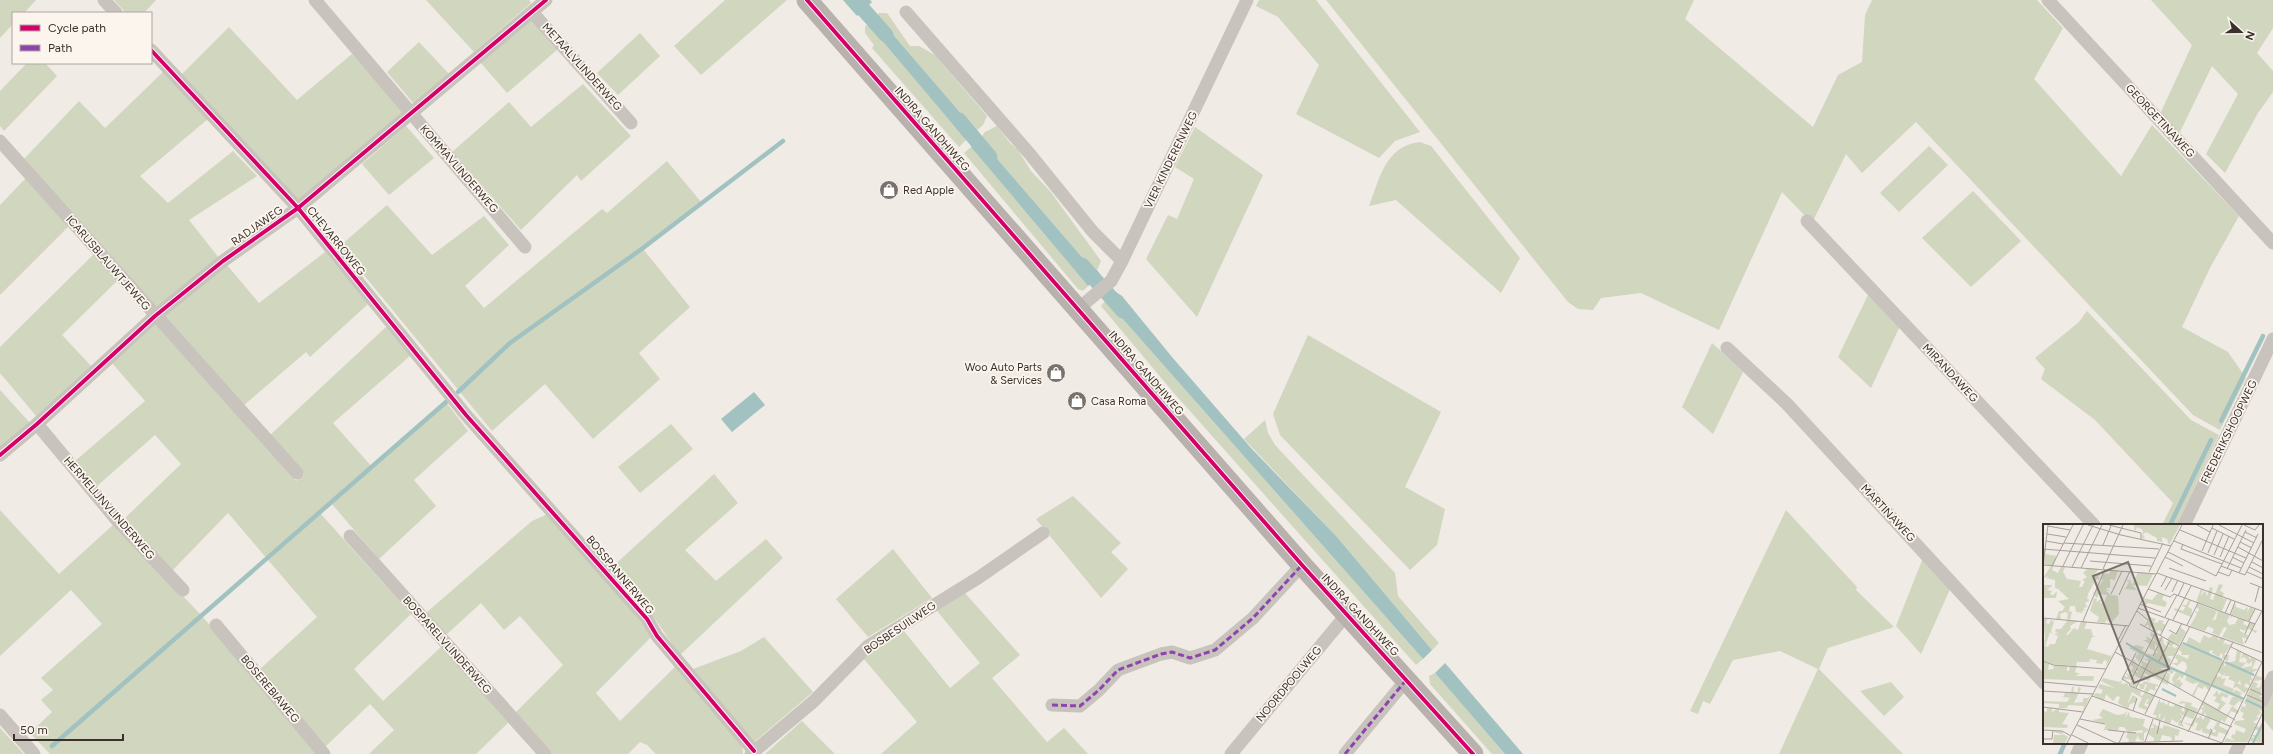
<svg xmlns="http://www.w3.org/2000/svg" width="2273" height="754" viewBox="0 0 2273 754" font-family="Figtree,sans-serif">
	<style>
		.green { fill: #d1d6bf }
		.water { fill: #a1c2c1 }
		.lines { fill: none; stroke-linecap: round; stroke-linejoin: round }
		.stream { stroke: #a1c2c1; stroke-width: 4.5 }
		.canal { stroke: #a1c2c1; stroke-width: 15 }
		.minor { stroke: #c9c3be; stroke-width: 13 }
		.primary { stroke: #b8b1ad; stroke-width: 21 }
		.quiet { stroke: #8e44ad; stroke-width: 3; stroke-dasharray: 6 3; stroke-linecap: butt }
		.cycleway-casing { stroke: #fbf5ee; stroke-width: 6 }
		.cycleway { stroke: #d6006c; stroke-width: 4 }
		.labels { text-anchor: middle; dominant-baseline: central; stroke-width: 3.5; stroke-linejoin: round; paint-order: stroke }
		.street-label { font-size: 11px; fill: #3b302b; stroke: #fbf5ee }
		.poi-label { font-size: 11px; fill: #3b302b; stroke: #fbf5ee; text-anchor: start }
		.inset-river { fill: none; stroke: #a1c2c1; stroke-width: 2 }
		.inset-road { fill: none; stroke: #a8a09b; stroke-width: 1 }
		.view { fill: #7a716c; fill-opacity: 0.15; stroke: #7a716c; stroke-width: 2 }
		.inset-edge { fill: none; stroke: #3b302b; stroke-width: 2 }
	</style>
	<rect width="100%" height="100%" fill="#f0ebe5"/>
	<g class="green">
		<polygon points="0,0 36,0 24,13 13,13 13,24 0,38"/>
		<polygon points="114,0 156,0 144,13 126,13"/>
		<polygon points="426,0 529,0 531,3 474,52"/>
		<polygon points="725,0 787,0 701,75 674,46"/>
		<polygon points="1259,0 1316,0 1420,132 1395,141 1379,158 1296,114 1319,65 1278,17 1256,6"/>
		<polygon points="1326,0 1694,0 1685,19 1813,127 1838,75 1862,62 1865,15 1872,0 2037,0 2063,28 2034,79 2121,176 2152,125 2239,216 2210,268 2182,327 2228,352 2246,378 2220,430 2193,415 1916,122 1862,173 1846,154 1812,223 1782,192 1719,330 1641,293 1601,298 1593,310 1578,309 1568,302"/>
		<polygon points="2151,0 2273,0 2273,28 2257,53 2273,71 2273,92 2258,113 2225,173 2206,154 2238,94 2212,66 2179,134 2160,114 2192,45"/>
		<polygon points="879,13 887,13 910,46 919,46 935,55 987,116 983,125 976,131 877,16"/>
		<polygon points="531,19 558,49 507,93 480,62"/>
		<polygon points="868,24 966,140 959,147 872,48 874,45 865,33 865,27"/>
		<polygon points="229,27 297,100 352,54 405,112 298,201 182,74"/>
		<polygon points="640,33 660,56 618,95 597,73"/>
		<polygon points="419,42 449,74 414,104 387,72"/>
		<polygon points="27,63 45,63 57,76 4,131 0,126 0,91"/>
		<polygon points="164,71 208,119 140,176 168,203 233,151 257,176 189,220 219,258 156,308 24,159 79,101 105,128"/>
		<polygon points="583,84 631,136 581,181 577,175 521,230 452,152 509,102 531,127"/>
		<polygon points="406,126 434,158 389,195 362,164"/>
		<polygon points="997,126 1010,143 1018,150 1031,171 1050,191 1101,261 1097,270 1093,270 980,139 985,132"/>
		<polygon points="1195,127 1263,175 1197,317 1146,259 1168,215 1177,219 1194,179 1175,167"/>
		<path d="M1420,142L1431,146L1520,258L1501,293L1396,200L1369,206C1380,178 1385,146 1420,142Z"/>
		<polygon points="1929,146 1948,165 1899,212 1880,193"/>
		<polygon points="971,147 1088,286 1083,291 1078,289 964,153"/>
		<polygon points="667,161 702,203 643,249 690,307 639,353 660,379 593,439 545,384 492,431 340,246 387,205 432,255 484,216 509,245 465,286 484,308 602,209 607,213"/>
		<polygon points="26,178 69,226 0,295 0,205"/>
		<polygon points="1973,191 2021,241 1971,287 1922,238"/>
		<polygon points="325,252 368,304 310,357 306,352 243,406 163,316 227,265 259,303"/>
		<polygon points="94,254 117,281 62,335 92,367 37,417 0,373 0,347"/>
		<polygon points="1869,293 1900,326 1871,388 1838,357"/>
		<polygon points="1106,300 1423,659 1416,665 1173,392 1101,306"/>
		<polygon points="2087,311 2191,420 2219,435 2177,525 2162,525 2173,503 2095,420 2041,379 2045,369 2035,358 2079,322"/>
		<polygon points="156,324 296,481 304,474 269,436 387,326 411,355 333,423 372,467 446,402 468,431 414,480 436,506 379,559 331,503 320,513 411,614 354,669 383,701 441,647 510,721 476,754 369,754 394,730 370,704 325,747 260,669 317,617 228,513 171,572 123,520 181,464 155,435 96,487 75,461 145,401 112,363"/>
		<polygon points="1308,335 1441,412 1405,487 1445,509 1437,545 1410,570 1280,435 1273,414"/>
		<polygon points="1712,343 1743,372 1713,434 1682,407"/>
		<polygon points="0,390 31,424 0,449"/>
		<polygon points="1265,420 1268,433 1275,445 1395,573 1398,596 1439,643 1432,650 1337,537 1244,439"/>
		<polygon points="671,424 693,449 640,493 618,467"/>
		<polygon points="714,474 738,503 685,550 716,581 766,539 783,558 680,655 655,619 610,569"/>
		<polygon points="1073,496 1121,543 1111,552 1128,569 1101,598 1036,519"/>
		<polygon points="0,510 59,574 114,524 202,616 319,754 50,754 30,733 52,712 41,700 53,690 41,678 102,624 71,590 0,656"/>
		<polygon points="1786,510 1857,587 1856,590 1894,627 1828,648 1819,669 1903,754 1779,754 1818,669 1780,651 1733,660 1710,704 1703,701 1698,714 1690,711"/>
		<polygon points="548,514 598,568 652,636 596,693 620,721 676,666 742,742 743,754 656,754 647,745 640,742 628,754 552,754 515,713 563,665 520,616 504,630 481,603 446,635 426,613 532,521"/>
		<polygon points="893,549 932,598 868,637 836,599"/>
		<polygon points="1923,558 1951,587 1921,654 1896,626"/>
		<polygon points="965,593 1020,655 992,678 1047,742 1064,728 1088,754 881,754 917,722 864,659 874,648 904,631 950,688 980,663 937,611"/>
		<polygon points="764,637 813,692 753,743 693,669 741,651"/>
		<polygon points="1435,673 1505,754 1492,754 1430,684 1429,676"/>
		<polygon points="1891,682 1904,697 1884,716 1860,691"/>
		<polygon points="2273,688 2273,731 2262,718 2262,711"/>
		<polygon points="802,721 835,754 765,754"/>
		<polygon points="0,728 24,754 0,754"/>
	</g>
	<g class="water">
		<polygon points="843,0 870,0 872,2 857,16"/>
		<polygon points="877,16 976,131 966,140 868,24"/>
		<polygon points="980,139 1093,270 1097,270 1099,273 1099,277 1088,286 971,147"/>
		<polygon points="1116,292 1122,296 1172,357 1251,448 1337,537 1432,650 1423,659 1106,300"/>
		<polygon points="754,392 765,405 732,432 721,419"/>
		<polygon points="1445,663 1523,754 1505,754 1435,673"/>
	</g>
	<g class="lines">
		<g class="stream">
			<polyline points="458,392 510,343 643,248 783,141"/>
			<polyline points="2221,421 2263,336"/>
			<polyline points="2170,525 2211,440"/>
			<polyline points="52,746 446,402"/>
			<polyline points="2060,754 2065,743"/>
		</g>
		<g class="canal">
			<polyline points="855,0 886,35"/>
			<polyline points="959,120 990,157"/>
			<polyline points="1082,265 1123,311"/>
		</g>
		<g class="minor">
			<polyline points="104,0 116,13"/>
			<polyline points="315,0 525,247"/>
			<polyline points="2048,0 2273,243"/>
			<polyline points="532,12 631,123"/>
			<polyline points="906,12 1029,153 1093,232 1122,261"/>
			<polyline points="151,50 298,208 466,415 647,619 657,636 754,751"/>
			<polyline points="0,141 297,473"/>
			<polyline points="1807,221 2094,525"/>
			<polyline points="1078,309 1111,281 1122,261 1247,0"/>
			<polyline points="1727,348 1787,404 2044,683"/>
			<polyline points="37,424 116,519 183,590"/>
			<polyline points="0,455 37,424 155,316 223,261 298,208 546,0"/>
			<polyline points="2184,525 2273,339"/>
			<polyline points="350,536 545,754"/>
			<polyline points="216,625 324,754"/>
			<polyline points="2262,701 2273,677"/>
			<polyline points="1052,705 1080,706 1099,690 1118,670 1161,654 1172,652 1190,658 1215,650 1253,618 1302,565"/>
			<polyline points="0,715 34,754"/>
			<polyline points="751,754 814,701 868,646 978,578 1043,533"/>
			<polyline points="1231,754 1347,614"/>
			<polyline points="1345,754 1407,679"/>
			<polyline points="2077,754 2082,743"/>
			<polyline points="2235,754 2240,743"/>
		</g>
		<polyline class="primary" points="807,0 1302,565 1473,754"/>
		<g class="quiet">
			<polyline points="1052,705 1080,706 1099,690 1118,670 1161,654 1172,652 1190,658 1215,650 1253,618 1302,565"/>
			<polyline points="1345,754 1407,679"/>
		</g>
		<g class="cycleway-casing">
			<g id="cycleway">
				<polyline points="807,0 1302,565 1473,754"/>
				<polyline points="151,50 298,208 466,415 647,619 657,636 754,751"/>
				<polyline points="0,455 37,424 155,316 223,261 298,208 546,0"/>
			</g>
		</g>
		<use href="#cycleway" class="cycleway"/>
	</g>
	<defs>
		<g id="shop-disc" transform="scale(1)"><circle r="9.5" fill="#7a716c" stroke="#fbf5ee"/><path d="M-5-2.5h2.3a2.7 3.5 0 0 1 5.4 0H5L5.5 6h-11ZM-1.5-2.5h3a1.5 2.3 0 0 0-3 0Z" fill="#fff"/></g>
	</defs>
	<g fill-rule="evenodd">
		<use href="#shop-disc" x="889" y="190"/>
		<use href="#shop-disc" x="1056" y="373"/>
		<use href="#shop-disc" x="1077" y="401"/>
	</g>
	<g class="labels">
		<g class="street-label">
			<text transform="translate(582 67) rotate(48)">METAALVLINDERWEG</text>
			<text transform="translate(2160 121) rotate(47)">GEORGETINAWEG</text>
			<text transform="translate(932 129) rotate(49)">INDIRA GANDHIWEG</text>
			<text transform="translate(1171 160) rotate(-64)">VIER KINDERENWEG</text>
			<text transform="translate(459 169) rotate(49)">KOMMAVLINDERWEG</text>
			<text transform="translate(257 226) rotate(-35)">RADJAWEG</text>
			<text transform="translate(336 241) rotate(51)">CHEVARROWEG</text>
			<text transform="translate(108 263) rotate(49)">ICARUSBLAUWTJEWEG</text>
			<text transform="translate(1146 373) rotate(49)">INDIRA GANDHIWEG</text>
			<text transform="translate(1950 373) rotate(47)">MIRANDAWEG</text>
			<text transform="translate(2229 432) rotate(-64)">FREDERIKSHOOPWEG</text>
			<text transform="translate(109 508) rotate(49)">HERMELIJNVLINDERWEG</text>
			<text transform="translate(1888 513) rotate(47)">MARTINAWEG</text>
			<text transform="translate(620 575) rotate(50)">BOSSPANNERWEG</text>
			<text transform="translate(1360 615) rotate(47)">INDIRA GANDHIWEG</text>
			<text transform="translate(900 628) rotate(-34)">BOSBESUILWEG</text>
			<text transform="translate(447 645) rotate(48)">BOSPARELVLINDERWEG</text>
			<text transform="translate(1289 684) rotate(-50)">NOORDPOOLWEG</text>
			<text transform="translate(270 689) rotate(50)">BOSEREBIAWEG</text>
		</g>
		<g class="poi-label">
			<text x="903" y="190">Red Apple</text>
			<text x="1042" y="367" text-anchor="end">Woo Auto Parts<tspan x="1042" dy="13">&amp; Services</tspan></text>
			<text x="1091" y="401">Casa Roma</text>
		</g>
	</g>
	<g transform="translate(2043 524)">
		<rect width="220" height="220" fill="#f0ebe5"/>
		<path d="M91,1H137L126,21L124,15L119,13V18L114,17V14L103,8L100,10L102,15L99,14L100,6L94,3L92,8ZM0,25L3,26L2,30L14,32L9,46L15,49L18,43H22L20,48L24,55L38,57L36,63H39L42,57L39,56L44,53L40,49L45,44L56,45L51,51H59L55,52L57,55H53L45,70L44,75L47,76L42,79L44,83L40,84L43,87L40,86L39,89L33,88L32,82H27L26,87L29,88L27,96L24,95L25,89L22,88L17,90L18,95H13L16,87H19L22,83L15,77L26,75L15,65L12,64V56L3,54L5,52L0,54L8,42L1,40ZM68,46L75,47L72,56L67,55V64H63L66,67L62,66L68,71L75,72L76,90L68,99L63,96L62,99L54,98L56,93L47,87L51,74L54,75L53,78L59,75L57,79H61L64,71L56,70L54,74L50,70L60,56L58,55L60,49L66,50ZM95,48L110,50L104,62L89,61L94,66L82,65L86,58L83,56H87L89,61ZM0,57V61H10L4,66L9,67L7,70L10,71L14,67L13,74H0ZM176,60L180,61L177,67L181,69L179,74L184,75L179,87L153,78L158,65L160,66L157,72L162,67L164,72L167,63L170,64L167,75L170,76ZM115,69L121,71L119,75L124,79L122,83L105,79L102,82L101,74L109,76ZM146,76L148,77L145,83L149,85L148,93L131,86L132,84L140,87L142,83L138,81H143ZM192,79L193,83L201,86L205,83L204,89L207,83L211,85L206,97L190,91L187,95ZM155,80L174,87L169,97L173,95L175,87L187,91L184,97L186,101L192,100L195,94L202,96L200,100L205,102L207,98L212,100L209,105L214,107L213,109L204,104L202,107L197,105V107L206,112L204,115L199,113L201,121L179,113L184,104L181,103L176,112L169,109L171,105L165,102L162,107L147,102L154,90L152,87L155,88L156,85L153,83ZM107,93L113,95L111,98L114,99L116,96L121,97L119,99L123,101L119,108L115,106L113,110L110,108L111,104L108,103L106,106V101L101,102ZM0,94L5,95L3,99L6,100L8,95L10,98L12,95L8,107L10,110L7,108L2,122L5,123L7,120H12L15,112L11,110L16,109L12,108L13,105H18L25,96L35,97L27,102L28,105L23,110L25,111L31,104L35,106L38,97L44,98L41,105H48L50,112H55L49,113L44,125L68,132L71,128L63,143L64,137L61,136L59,140L53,139L54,136L47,135L46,138H34L33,142L8,140L0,136L2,113ZM137,103L143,108L136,121L124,115L129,109L132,111ZM108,108L115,112L114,115L119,113L115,122L119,123L116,120L120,114L121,120L124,122L129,123L123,120L125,116L131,119L129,123L132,124L136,122L131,132H124L128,136L125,144H117L123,147L122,151L124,152L123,148L127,150L125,161L118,158L119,154L118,157L101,149L100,151L107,154L106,157L94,153L88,147L90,143L87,141L90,135L95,141L92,147L96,149L93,145L99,143L98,136L106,140V138L99,134L105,135L102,129L110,131L109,134L112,128L116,130L113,126L115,122L112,120V127L106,124L107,120L100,116H104L103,112L113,118L107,111ZM161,111L166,114L171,111L175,113V117L177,113L182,115L180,122L182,119L186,121L190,118L181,131H186L185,137L179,134L180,131L178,129L176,133L169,129L170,126L166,127L167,130L182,138L180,144L184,139L192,137L194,126L198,128L196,138L203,139L198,144L209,142V137L206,140L203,138L204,135L200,133L197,135L200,129L206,132V136L208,133L213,136L209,145H215L209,149L213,151L208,152L210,157L207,156V162L203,159L201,162L206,165L201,169L194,163L190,164L192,158L198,161L197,156L195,159L185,155L187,152H181L183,149L179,152L175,147L173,150L175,153L179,152L178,155L183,154L180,161L191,165L189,168L193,166L199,169L197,172L202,174L198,176L200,179L196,177L191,182L186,180L189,173H192L167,162V167L161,162L160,165L155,163L151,172L149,171L156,158L150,160L142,156L144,151L142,150L139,155L137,152L133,157L138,155L137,158L140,159L137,164L131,161L129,155L133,148L131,147L129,150L124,147L127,142L141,149L144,144L143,139L139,137L134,142L129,139H134L135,136L132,134L134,130L145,135L146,131H138L139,128L136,126L139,118L143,120L146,113L157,119ZM93,121L101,123L99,126L102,128L96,138L92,132L96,130L86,124ZM0,137L6,140L5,146L10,145L11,141L24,142V147H26L27,142H34L32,148L37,150L32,152H51L50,157L0,155ZM83,149L89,152L87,156L95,159L92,164L87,161L88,156L84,155L79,156L78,160L85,159V162L98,167L97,171L99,172L102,168L105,169V173L106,169L111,171L106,181L103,179L106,176L104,175L101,181L105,183L103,186L95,183L99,174L89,168L84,181L90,171L94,174V178L87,180L85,185L75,179L77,173L74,172L70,177L63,170L61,177L50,171L53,169L58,170L60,166L55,164L57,160L72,164L58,157L60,154L77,158L81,152L85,153ZM213,151L220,154L218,170L207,165L210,157L215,160L213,163L216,164L218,161L219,156L211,157ZM101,157L116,161L112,163L113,167L107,165L105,168L101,167L104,161L102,160L101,165H97L96,159L99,160ZM29,163H31L30,168L35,169V163L38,164L31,179L40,178V174H45L48,170L40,188L41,182L26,181L23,184H16V180L0,179V177L24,178L27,174L20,173L22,169H28ZM207,165L218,171L217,173H220V187L216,186L218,189L213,193L216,194L210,198L214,200L204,218H181L183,214L192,217L188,213L190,210L192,211L193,206L201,209L203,205L191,200L192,197L202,196L199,193L201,189L197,187L199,182L202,183L203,180L201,179ZM174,166L176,171L178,168L186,171L184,174L179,172L178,176L183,179L176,187L184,191L189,182L196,187L195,190L188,187L181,199L179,195L178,198L164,193L162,188L161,191L158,190L160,186L156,184L162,183L158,181L159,177L174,185L177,180L171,177L174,173L170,172ZM117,173V178L120,179L121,175V179L124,181L126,177V182L130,183L132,180L140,183L138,186L141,188L142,179L136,180L138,177L149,179L148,182L155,185L150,195L136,190L140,193L137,195L141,203L135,201L136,196L134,199L129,195L127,200L121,198L122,192L119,197L115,196L118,190H116L115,196L112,195L114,191H110ZM4,184H9V188L16,184V188L26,189L19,200L25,201L24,204L0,203L1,187L4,188ZM60,185L74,191L81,190L84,187L82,194L86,188L87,193L102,195L100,202L106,206L101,209V217L96,215L95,211L92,218L85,219L86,215L83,213L85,208L99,209L100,206L85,208L81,203H76L75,207L61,206L63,200L49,196L60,194L56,191ZM157,191L160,196L162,193L168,195L163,204L172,209L173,206L170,205L174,198L177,199L176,202L186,207L184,211L176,208L174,213L159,208V204L157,207L152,206L155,199L152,198L150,203L139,198L148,200L152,193L156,194ZM109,199L119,205L121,201L137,206L135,212L132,211V216L129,218L128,213L119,211L117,217H111V214L105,210L108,204H111ZM220,200V219L206,217L208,213L212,215L209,211H214L216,207L212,205L214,202L218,204ZM11,207H17L22,209L12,208H17L25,213L22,219H10L11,211H21L11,208Z" fill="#d1d6bf"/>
		<path class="inset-river" d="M83,119L101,130M140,119L179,136M102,131L125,143M182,138L211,151M126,143L167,161M168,161L201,175M119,165L133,172M203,176L220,184M210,219L220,199"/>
		<path class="inset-road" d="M45,1L78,11L128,22M66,1L98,9V15M154,1L167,8M176,1L211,19M201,1L212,6L216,1M5,2L27,6M169,4L191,15M137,6L203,34M202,8L214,14M4,10L23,13M3,17L20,20M131,17L198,44M197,18L209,24M21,19L116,25M140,20L138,25L179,40M60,21L68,2M195,23L220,37M0,25L112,34M159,27L170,1M125,28L173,52L199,1M165,29L174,7M171,31L180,10M122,33L140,42M177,33L186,12M189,33L201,39M47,37L108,42M209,38L220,44M0,41L113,50M0,41L5,1M9,42L30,1M20,42L40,1M178,42L202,51L220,15M29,43L50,1M206,43L220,50M38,44L59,1M126,44L163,57M60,45L80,1M184,45L203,6M106,48L120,19M175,48L186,52L189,46M204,48L220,55M114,49L219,87M196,49L215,10M207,59L220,64M118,63L124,52M105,65L127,73L131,70L212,100L219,87M122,66L129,54M129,68L135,56M68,70L79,47M76,71L87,47M135,72L141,59M212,78L216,63M97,80L118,88M95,84L220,129M94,87L105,96M182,89L188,76M187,91L192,78M122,93L134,71M0,94L86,102M130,96L148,62M40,97L62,45M206,97L212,85M97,100L136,122M144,101L155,79M126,106L133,110L139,99M202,110L207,98M117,112L126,95M75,116L83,101M202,119L212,100M188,123L219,138M72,128L192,196M93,129L79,155L86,159L87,162L189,203M110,132L119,113M0,137L10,141L63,145M116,137L127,117M88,156L112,110M0,158L54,163M93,164L107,136M207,165L220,171M0,167L50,170M204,171L220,178M49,172L179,219M0,183L40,188M90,187L94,174M102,190L147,102M37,195L62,200M138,199L145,185M34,201L73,219L140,217M0,206L19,207L28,212M65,206L93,209M145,208L190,118M114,210L117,197M29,211L45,219M0,215H9L10,206M165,215L169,206L167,205M102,218L110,195M24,219L139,1M76,219L81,208M179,219L220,136M205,219L220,188"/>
		<path class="view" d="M85,38L126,145L91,159L50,52Z"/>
		<rect width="220" height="220" class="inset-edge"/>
	</g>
	<rect x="12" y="12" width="140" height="52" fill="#fbf5ee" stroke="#aea6a0"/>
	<rect x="20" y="25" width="20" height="6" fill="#d6006c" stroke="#aea6a0"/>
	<text x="48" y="32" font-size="12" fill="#3b302b">Cycle path</text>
	<rect x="20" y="45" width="20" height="6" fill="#8e44ad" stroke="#aea6a0"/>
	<text x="48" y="52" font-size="12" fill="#3b302b">Path</text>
	<g transform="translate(2241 32) rotate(111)" stroke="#fbf5ee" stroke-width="3" paint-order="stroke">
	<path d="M0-3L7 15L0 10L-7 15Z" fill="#3b302b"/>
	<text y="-6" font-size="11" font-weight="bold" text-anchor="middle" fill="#3b302b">N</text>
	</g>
	<path d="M14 734v6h109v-6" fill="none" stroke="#3b302b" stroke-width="2"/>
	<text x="20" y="734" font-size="12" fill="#3b302b" stroke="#fbf5ee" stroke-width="3" paint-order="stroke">50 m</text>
</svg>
